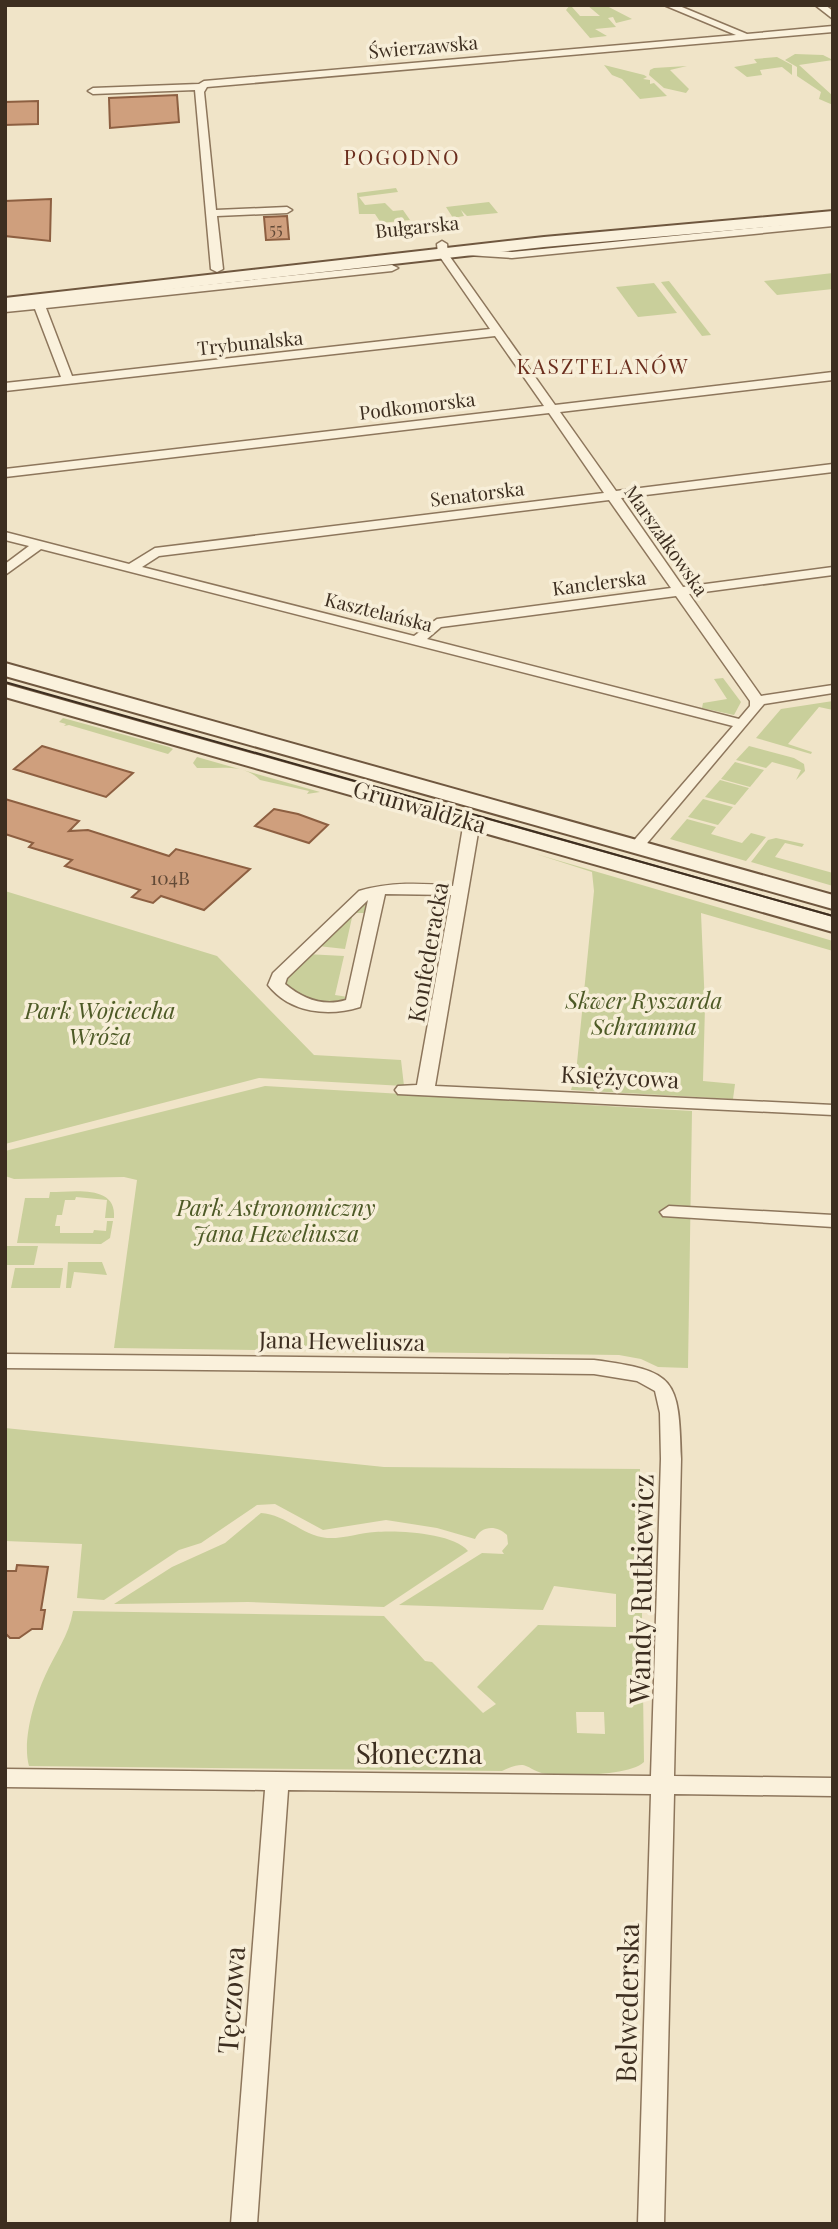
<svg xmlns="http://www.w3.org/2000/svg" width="838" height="2229" viewBox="0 0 838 2229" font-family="'Playfair Display',serif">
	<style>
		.green { fill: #c9cf9b; fill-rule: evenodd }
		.building { fill: #cf9f7d; stroke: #8d5f41; stroke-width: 2 }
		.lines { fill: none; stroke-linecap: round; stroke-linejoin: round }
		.street-casing { stroke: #8d765c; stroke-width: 3 }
		.secondary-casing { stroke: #6f573f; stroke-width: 4 }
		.street { fill: #faf1dc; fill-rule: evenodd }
		.secondary { fill: #faf1dc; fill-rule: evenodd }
		.tram { stroke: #3d2e20; stroke-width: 2 }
		.labels { text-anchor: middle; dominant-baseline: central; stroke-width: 7; stroke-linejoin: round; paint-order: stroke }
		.far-number-label { font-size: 16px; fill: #624a37 }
		.far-street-label { font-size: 19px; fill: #3d2e20; stroke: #f7eed8 }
		.number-label { font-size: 19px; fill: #624a37 }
		.far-neighbourhood-label { font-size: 21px; letter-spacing: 2px; fill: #6b2e1e; stroke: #f7eed8 }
		.street-label { font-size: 23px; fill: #3d2e20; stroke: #f7eed8 }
		.park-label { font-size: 23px; font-style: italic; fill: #4d5a26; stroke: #f7eed8 }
		.near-street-label { font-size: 28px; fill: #3d2e20; stroke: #f7eed8 }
	</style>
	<rect width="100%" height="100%" fill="#f0e4c8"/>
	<g class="green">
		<polygon points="570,5 581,6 572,7 580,16 600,16 587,5 605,5 632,19 616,23 613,17 608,18 616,27 595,29 607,36 590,38 566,10"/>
		<polygon points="795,54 823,55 833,60 799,65 833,96 833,105 819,99 821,92 797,76 797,67 785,60"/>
		<polygon points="777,57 792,65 792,75 782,67 760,70 762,75 747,77 734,67 757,63 754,59"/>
		<polygon points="604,65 644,75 647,77 643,79 650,80 650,84 654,83 667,96 640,99 622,79 612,75"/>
		<polygon points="687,66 670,70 689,89 686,93 664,88 649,75 650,70 654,68"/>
		<polygon points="396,188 398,192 359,197 365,205 385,203 393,211 403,210 410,220 381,223 375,214 359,214 357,193"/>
		<polygon points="489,202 498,213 467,216 461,210 464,216 453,218 446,207"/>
		<polygon points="833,273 833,289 777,295 764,281"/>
		<polygon points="669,281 711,335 702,336 661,282"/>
		<polygon points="654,283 677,313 638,317 616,287"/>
		<polygon points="723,678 741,702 734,715 702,708 703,703 727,699 714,679"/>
		<polygon points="833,701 833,710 819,707 788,744 812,752 811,754 756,738 781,709"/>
		<polygon points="63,718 169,747 173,749 168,754 69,725 64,726 66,724 59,722"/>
		<polygon points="749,746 794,758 804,764 805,771 796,780 801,770 772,762 766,768 736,760"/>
		<path d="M197,757L320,792L307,794L309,791L260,780C244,763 218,769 197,768L193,763Z"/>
		<polygon points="735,762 764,770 750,787 721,779"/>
		<polygon points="720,780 749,788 735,805 705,797"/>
		<polygon points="703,799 733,807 718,825 688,817"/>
		<polygon points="687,819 716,827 711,834 742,843 751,833 766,837 746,861 670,839"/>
		<polygon points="776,838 804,844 802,847 785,843 775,857 833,873 833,886 751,862 768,840"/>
		<polygon points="536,854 833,941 833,951 701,913 705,1007 703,1081 735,1084 733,1099 571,1090 576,1073 594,891 592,872"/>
		<polygon points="5,891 217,956 314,1055 401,1060 404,1086 259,1078 5,1144"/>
		<polygon points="363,899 368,901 366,913 353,913 345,949 318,946 317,943"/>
		<path d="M306,954L344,956L335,995L348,997C334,1009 312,1001 296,999L281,979Z"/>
		<polygon points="265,1086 692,1111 688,1368 658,1367 641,1359 619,1355 114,1348 137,1180 124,1177 14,1179 5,1176 5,1151"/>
		<path d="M50,1192C74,1192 117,1184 114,1218H105L107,1200L76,1197L75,1200H65L62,1215H57L55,1226H60V1233H93L94,1230L106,1231L107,1221H113L110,1238L101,1244L17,1243L25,1198H49Z"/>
		<polygon points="5,1246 38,1246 34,1265 5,1265"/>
		<polygon points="68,1262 102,1262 107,1275 74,1272 71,1288 66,1288"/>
		<polygon points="15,1268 63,1268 60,1288 11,1288"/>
		<path d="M5,1428L384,1467L640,1469L644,1762C630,1776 569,1776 548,1774C524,1771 531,1757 502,1771L29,1766C22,1741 34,1700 45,1676C55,1653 69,1636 73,1611L384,1616L425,1661L432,1662L483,1713L496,1704L477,1687L538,1625L616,1627V1594L554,1586L543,1610L399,1605L482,1553L504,1554L502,1551L508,1544L507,1535C497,1525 481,1525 475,1539L437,1528L386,1520L323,1530L275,1504L257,1505L201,1543L179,1550L104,1600L77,1598L82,1544L5,1541ZM576,1712H604L605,1734L577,1733Z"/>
		<path d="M261,1513C285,1514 303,1536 327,1538C342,1539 360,1533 375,1532C398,1530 454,1533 468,1551L384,1607L248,1602L114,1604L172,1567L225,1543Z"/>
	</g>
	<g class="building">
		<polygon points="177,95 179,122 110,128 109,98"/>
		<polygon points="38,101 38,124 5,125 5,102"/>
		<polygon points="51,199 50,241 5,236 5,201"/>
		<polygon points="287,216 289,239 266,240 264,217"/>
		<polygon points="42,746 133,773 106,797 14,769"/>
		<polygon points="5,799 79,821 69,831 88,830 169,856 176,849 250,869 204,910 161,896 153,903 132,897 140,890 65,866 72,860 29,847 33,843 5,834"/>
		<polygon points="274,809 298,814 328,825 309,843 255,826"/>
		<polygon points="17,1565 48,1567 41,1610 45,1610 42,1629 32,1629 19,1638 10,1638 5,1633 5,1571 16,1571"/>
	</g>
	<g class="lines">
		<g class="street-casing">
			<g id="street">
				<polygon points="664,5 677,5 747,34 833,26 833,32 207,87 204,92 216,210 287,207 292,210 287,213 217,216 223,269 217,272 211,269 195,90 93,94 88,91 93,88 199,84 204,81 736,35"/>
				<polygon points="815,5 825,5 833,11 833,19"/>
				<polygon points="833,220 833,226 512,258 467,255 462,252 467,249 512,252"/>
				<path d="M442,241L447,244L448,254L555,405L833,372V380L560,412L616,491L833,464V472L621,498L683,587L833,567V575L689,594L761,696L833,685V693L764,704L643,848H633L630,845L733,726L41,549L5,575V564L29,546L5,540V532L129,564L155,548L604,493L549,413L5,477V469L544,406L495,336L5,391V383L61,377L35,309L5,312V306L392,265L398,268L392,271L46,308L72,376L490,329L438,254L437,244ZM609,500L671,588L437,619L414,636L142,567L159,556ZM676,596L750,701V706L739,719L427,639L441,627Z"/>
				<path d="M472,816L480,821L435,1086L833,1105V1115L398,1094L395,1090L398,1086L417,1085L451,895L385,894L360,1007C328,1017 290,1013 268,985L273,973L359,891C390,882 420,883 453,886L464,821ZM368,900L346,1000C323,1007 303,999 285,984L287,978Z"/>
				<polygon points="669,1206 833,1215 833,1227 663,1216 660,1212"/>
				<path d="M5,1354L594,1360C676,1371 679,1378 681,1459L674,1776L833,1778V1796L674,1794L664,2224H638L651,1794L288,1790L257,2224H231L265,1790L5,1787V1769L651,1776L661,1459L660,1413L655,1391L637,1381L594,1374L5,1368Z"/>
			</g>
		</g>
		<g class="secondary-casing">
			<g id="secondary">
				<polygon points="833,211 833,221 544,247 5,308 5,298 544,237"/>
				<polygon points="5,663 833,895 833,909 5,676"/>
				<polygon points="5,684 833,917 833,932 5,697"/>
			</g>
		</g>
		<use href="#street" class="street"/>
		<use href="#secondary" class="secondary"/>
		<polyline class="tram" points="5,682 833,916"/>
	</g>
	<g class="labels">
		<g class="far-number-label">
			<text x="276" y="228">55</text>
		</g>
		<g class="far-street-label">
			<text transform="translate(423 46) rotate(-5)">Świerzawska</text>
			<text transform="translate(417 226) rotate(-6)">Bułgarska</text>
			<text transform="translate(250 342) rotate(-6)">Trybunalska</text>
			<text transform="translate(417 405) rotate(-7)">Podkomorska</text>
			<text transform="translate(477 493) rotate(-7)">Senatorska</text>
			<text transform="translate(667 540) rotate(55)">Marszałkowska</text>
			<text transform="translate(599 582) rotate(-7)">Kanclerska</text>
			<text transform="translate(379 611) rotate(14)">Kasztelańska</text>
		</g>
		<g class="number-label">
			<text x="170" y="877">104B</text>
		</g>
		<g class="far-neighbourhood-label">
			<text x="402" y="156">POGODNO</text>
			<text x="603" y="365">KASZTELANÓW</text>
		</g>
		<g class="street-label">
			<text transform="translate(420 806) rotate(16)">Grunwaldzka</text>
			<text transform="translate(427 952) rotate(-80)">Konfederacka</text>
			<text transform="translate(620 1076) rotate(3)">Księżycowa</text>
			<text transform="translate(342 1340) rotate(1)">Jana Heweliusza</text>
		</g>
		<g class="park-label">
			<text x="644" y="999">Skwer Ryszarda<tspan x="644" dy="26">Schramma</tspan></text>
			<text x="100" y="1009">Park Wojciecha<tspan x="100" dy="26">Wróża</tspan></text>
			<text x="276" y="1206">Park Astronomiczny<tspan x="276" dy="26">Jana Heweliusza</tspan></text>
		</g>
		<g class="near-street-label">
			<text transform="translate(640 1589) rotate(-89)">Wandy Rutkiewicz</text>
			<text x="419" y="1752">Słoneczna</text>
			<text transform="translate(230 2000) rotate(-86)">Tęczowa</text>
			<text transform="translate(626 2003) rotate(-89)">Belwederska</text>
		</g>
	</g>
	<rect width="838" height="2229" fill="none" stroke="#3d2e20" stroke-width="14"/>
</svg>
